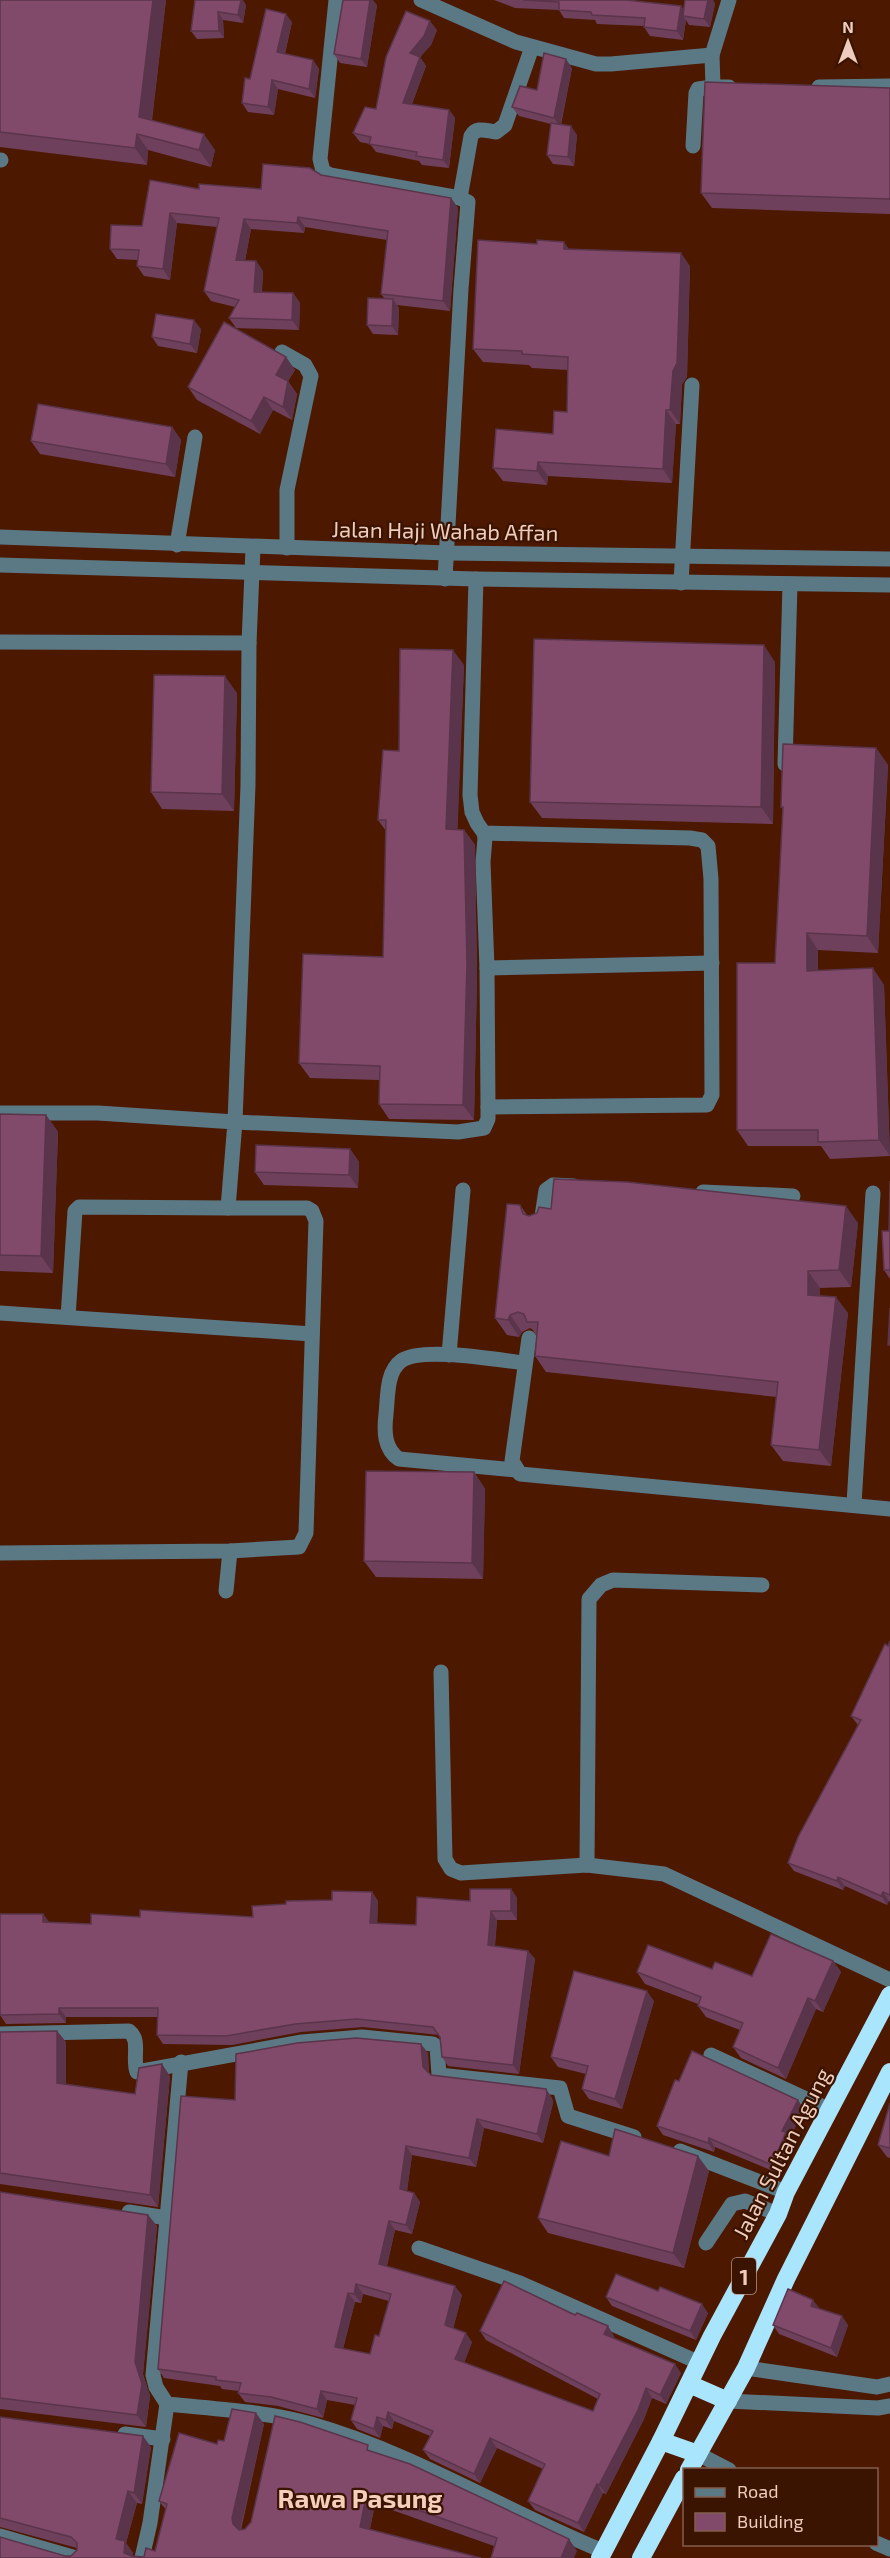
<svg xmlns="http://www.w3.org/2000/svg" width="890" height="2558" viewBox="0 0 890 2558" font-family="'Exo 2',sans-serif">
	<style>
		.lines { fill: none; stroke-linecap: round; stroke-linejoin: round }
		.minor { stroke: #5b7985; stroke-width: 15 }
		.highway { stroke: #a9e5fd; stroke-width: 18 }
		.wall { fill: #6f405b; fill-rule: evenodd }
		.shaded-wall { fill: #5a344a }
		.building { fill: #814a6a; stroke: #5a344a; stroke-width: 1.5; fill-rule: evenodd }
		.labels { text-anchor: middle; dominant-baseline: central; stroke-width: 4.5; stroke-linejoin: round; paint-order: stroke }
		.shield { fill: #3b1301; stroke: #b89485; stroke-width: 1.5 }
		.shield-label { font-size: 21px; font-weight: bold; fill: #eeccbe }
		.street-label { font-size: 22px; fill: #eeccbe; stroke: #3b1301 }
		.quarter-label { font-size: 26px; font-weight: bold; fill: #f6cebc; stroke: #3b1301 }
	</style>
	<rect width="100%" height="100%" fill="#4c1800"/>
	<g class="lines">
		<g class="minor">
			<polyline points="336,0 320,159 323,171 330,175 460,198 468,202 461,289 445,579"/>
			<polyline points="421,0 516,42 596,64 611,64 712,55 729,0"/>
			<polyline points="712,55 713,87 729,87"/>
			<polyline points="819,87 890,86"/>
			<polyline points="693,146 696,93 698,89 713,87"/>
			<polyline points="0,160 1,160"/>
			<path d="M460,198L471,136C477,126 486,131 496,132L505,125L532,47"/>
			<polyline points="282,352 305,365 311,376 287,490 287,548"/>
			<polyline points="0,537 447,553 890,559"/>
			<polyline points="177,545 195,437"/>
			<polyline points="0,565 476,579 890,585"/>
			<polyline points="476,579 470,795 472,812 477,823 484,833 485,838 483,862 487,968 488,1107 707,1105 712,1095 711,879 708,846 702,840 690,838 484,833"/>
			<polyline points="681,583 692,385"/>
			<polyline points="0,642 249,643 253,548"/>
			<polyline points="249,643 248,785 235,1122 458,1132 484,1128 488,1119 488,1107"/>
			<polyline points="785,764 790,584"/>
			<polyline points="487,968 712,963"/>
			<polyline points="0,1113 98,1113 235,1122 228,1208 307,1208 312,1211 316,1221 306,1533 299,1547 230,1551 0,1553"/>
			<polyline points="703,1192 793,1196"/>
			<polyline points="541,1223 546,1190 553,1185 574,1186"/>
			<polyline points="0,1313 312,1334"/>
			<polyline points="68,1317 75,1211 79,1207 228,1208"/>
			<polyline points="529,1338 512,1461 520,1474 890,1509"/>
			<polyline points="449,1355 463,1190"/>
			<path d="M516,1470L399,1459C384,1449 384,1431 386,1414C388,1398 386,1372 401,1361C421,1346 498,1360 525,1363"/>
			<polyline points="854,1504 873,1193"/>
			<polyline points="226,1591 230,1551"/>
			<polyline points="441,1672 445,1859 451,1869 461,1873 587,1865 664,1874 890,1980"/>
			<polyline points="587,1865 589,1599 601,1585 613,1580 762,1585"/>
			<path d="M0,2034L129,2031C141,2040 132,2058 137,2072L302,2042L362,2037L433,2044L437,2047L439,2075L560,2088L568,2116L634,2137"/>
			<polyline points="711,2055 830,2110"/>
			<path d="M181,2062L153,2375L156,2387L167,2404C215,2409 264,2411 311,2424C413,2453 505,2511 603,2551"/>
			<polyline points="680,2151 786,2192"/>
			<polyline points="129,2212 167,2218"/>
			<polyline points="706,2243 732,2204 745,2201 778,2214"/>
			<polyline points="419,2248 520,2283 700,2363"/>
			<polyline points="746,2368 877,2387 890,2384"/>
			<polyline points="728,2401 878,2408 890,2406"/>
			<polyline points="125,2434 163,2439"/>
			<polyline points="698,2454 729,2470"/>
			<polyline points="0,2536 76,2558"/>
			<polyline points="876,2543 890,2549"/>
			<polyline points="142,2558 150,2523 167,2404"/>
		</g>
		<g class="highway">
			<polyline points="689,2384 728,2401"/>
			<polyline points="661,2441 698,2454"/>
			<polyline points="689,2470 746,2368 786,2279 890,2072"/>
			<polyline points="600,2558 661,2441 712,2336 778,2214 786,2192 890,1995"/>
			<polyline points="641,2558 684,2478"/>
		</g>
	</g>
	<g class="wall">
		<polygon points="0,0 166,0 152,120 215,150 211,167 148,150 147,165 0,147"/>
		<polygon points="195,0 246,5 243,23 223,20 224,38 197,39 191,31"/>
		<polygon points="494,0 626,0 681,6 683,10 685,0 713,0 715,4 710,27 689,25 686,20 683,40 650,36 644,27 644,26 597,24 595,20 564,18 559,10 515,8"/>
		<polygon points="377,5 367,67 340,63 334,54"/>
		<polygon points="292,22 285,54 313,60 319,69 315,98 278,89 274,115 248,112 242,103 250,79"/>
		<polygon points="437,30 431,45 420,57 426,66 412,104 449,110 455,118 449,168 422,165 419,161 376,152 370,144 360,142 353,133 376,109"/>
		<polygon points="572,68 561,125 577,135 574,166 553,164 547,155 551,124 519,116 512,107 537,90"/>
		<polygon points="890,88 890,214 712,208 701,193"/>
		<polygon points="321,175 451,198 458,208 450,311 397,305 399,308 398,335 373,334 367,325 385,299 381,294 387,240 305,227 304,233 251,229 245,261 256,261 263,271 262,292 293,293 300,303 299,330 236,328 229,318 235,307 211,301 204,291 217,227 177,223 170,280 144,276 137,266 137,260 117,259 110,249 142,226 199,189 261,189"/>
		<polygon points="570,250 690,266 687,377 682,384 680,424 676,424 672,483 548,476 547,485 503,481 493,468 553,434 567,412 568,370 532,368 529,365 483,362 473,349"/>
		<polygon points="201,329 197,353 158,346 152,337"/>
		<polygon points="286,357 295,370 288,381 297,394 292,420 273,410 260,434 197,400 188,387"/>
		<polygon points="172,427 181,440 175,477 40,454 31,441"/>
		<polygon points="775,662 773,824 542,818 530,802"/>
		<polygon points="464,665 457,830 464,830 475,845 477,978 474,1120 389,1119 379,1104 379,1080 310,1078 299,1063 383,957 386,831 378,820 399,751"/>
		<polygon points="237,693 234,811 162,809 151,792"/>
		<polygon points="876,748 888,765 878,953 818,950 818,971 884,985 890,1156 830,1159 821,1146 748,1146 737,1130 775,963 783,810 781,807"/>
		<polygon points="0,1114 46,1115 58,1132 53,1273 0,1271"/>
		<polygon points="350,1149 359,1162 358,1188 264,1185 255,1172"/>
		<polygon points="890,1181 890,1279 884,1270 889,1231"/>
		<polygon points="520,1205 527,1215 529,1216 551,1209 858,1223 851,1287 820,1288 820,1296 848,1313 831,1466 783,1461 771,1445 777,1397 546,1372 535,1356 537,1336 532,1329 530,1328 522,1332 519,1337 507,1335 495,1318"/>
		<polygon points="474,1472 485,1489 483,1579 376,1577 364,1561"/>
		<polygon points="890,1641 890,1901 889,1901 887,1905 845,1886 843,1890 794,1871 788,1863 858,1725 851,1716"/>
		<polygon points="511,1889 517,1898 517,1920 497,1920 495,1946 528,1951 535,1959 519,2074 448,2066 442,2057 440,2037 439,2035 363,2027 301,2032 232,2045 163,2044 157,2035 158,2017 66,2017 66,2023 6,2024 0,2015 43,1914 49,1922 91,1924 140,1917 253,1917 286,1904 332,1900 372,1892 378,1901 377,1923 416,1925 470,1901"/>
		<polygon points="833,1961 841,1972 823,2012 816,2009 786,2079 741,2058 733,2047 740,2030 706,2017 698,2006 698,2004 645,1984 637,1972 712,1969 752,1976"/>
		<polygon points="654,2001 622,2109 589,2099 582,2089 586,2074 558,2067 551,2057"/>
		<polygon points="57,2031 66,2042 66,2084 135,2094 170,2076 158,2207 0,2184 0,2032"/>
		<path d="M428,2053L429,2074L431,2075L546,2089L552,2098L553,2103L543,2143L484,2128L476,2167L412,2155L407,2191L414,2193L420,2202L412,2234L395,2230L387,2266L462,2295L453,2328L472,2342L464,2363L593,2411L598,2399L486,2340L480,2331L614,2336L613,2338L681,2373L666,2404L652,2398L644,2419L606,2494L603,2493L584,2532L535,2510L528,2501L543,2469L497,2448L480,2483L430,2459L423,2450L430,2436L394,2421L392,2429L383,2426L380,2438L357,2429L351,2420L355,2405L327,2400L323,2418L278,2406L245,2402L238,2393L239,2391L222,2389L220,2386L164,2378L158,2369L235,2100ZM363,2294L389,2301L379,2336L370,2354L343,2349L355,2302L361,2303Z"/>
		<polygon points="679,2081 804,2109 790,2138 792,2141 778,2173 715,2147 714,2152 663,2135 657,2126"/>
		<polygon points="890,2103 890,2158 887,2157 878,2145"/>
		<polygon points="709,2171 684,2268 548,2233 538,2218"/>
		<polygon points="0,2192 148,2215 157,2226 143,2374 150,2396 146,2427 0,2409"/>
		<polygon points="658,2291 708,2313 696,2340 612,2306 606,2297"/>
		<polygon points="819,2309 848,2325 837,2357 779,2334 773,2325"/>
		<polygon points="0,2417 151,2447 142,2504 137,2503 126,2543 133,2553 133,2556 144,2557 155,2551 166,2510 159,2501 217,2444 264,2424 241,2530 245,2529 372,2452 577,2551 494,2546 375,2504 370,2529 481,2558 0,2558 71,2556 77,2550 77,2548 0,2527"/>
	</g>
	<g class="shaded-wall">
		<polygon points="153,0 166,0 150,133 139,117"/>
		<polygon points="241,0 243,0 246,5 243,23 238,15"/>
		<polygon points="370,0 373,0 377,5 367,67 361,59"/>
		<polygon points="708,0 713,0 715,4 710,27 704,19"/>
		<polygon points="681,6 687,14 683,16 686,20 683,40 677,31"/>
		<polygon points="218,12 223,20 224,38 219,31"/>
		<polygon points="286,14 292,22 283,61 277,52"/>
		<polygon points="430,21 437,30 431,45 420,57 426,66 409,112 403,103 410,53"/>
		<polygon points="566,59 572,68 560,127 554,118"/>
		<polygon points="313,60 319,69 315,98 309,89"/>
		<polygon points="272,80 278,89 274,115 268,107"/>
		<polygon points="449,110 455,118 449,168 443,160"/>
		<polygon points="571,126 577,135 574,166 568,157"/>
		<polygon points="137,134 148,150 147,165 135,148"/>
		<polygon points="204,134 215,150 211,167 199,150"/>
		<polygon points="451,198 458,208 450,311 443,301"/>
		<polygon points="170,213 177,223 170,280 163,269"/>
		<polygon points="298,217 305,227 304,233 297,223"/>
		<polygon points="244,219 251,229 243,270 236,260"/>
		<polygon points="564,242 574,256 564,249"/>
		<polygon points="681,253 690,266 687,377 682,384 680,424 670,410"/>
		<polygon points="256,261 263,271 261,302 254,292"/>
		<polygon points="293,293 300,303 299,330 292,320"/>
		<polygon points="393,299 399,308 398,335 392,326"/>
		<polygon points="194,320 201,329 197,353 190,344"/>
		<polygon points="286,357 295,370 288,381 297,394 292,420 283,407 276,375"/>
		<polygon points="264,397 273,410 260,434 251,421"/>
		<polygon points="666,410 676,424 672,483 663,469"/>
		<polygon points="172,427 181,440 175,477 166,464"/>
		<polygon points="538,462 548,476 547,485 537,471"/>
		<polygon points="764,645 775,662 773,824 761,807"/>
		<polygon points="453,650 464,665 457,844 446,829"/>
		<polygon points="225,676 237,693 234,811 222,794"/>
		<polygon points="876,748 888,765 878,953 867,936"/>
		<polygon points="464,830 475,845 477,978 474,1120 463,1105"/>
		<polygon points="807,933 818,950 818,988 807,971"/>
		<polygon points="873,968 884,985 890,1156 879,1140"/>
		<polygon points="46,1115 58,1132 53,1273 41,1256"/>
		<polygon points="350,1149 359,1162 358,1188 349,1175"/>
		<polygon points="846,1206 858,1223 851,1287 839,1270"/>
		<polygon points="808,1271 820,1288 819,1312 808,1295"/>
		<polygon points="836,1297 848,1313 831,1466 819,1450"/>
		<polygon points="510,1315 522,1332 519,1337 508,1320"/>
		<polygon points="474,1472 485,1489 483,1579 472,1563"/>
		<polygon points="838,1877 845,1886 843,1890 837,1881"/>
		<polygon points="511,1889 517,1898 517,1920 511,1911"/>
		<polygon points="372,1892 378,1901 377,1932 370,1923"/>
		<polygon points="883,1892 889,1901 887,1905 881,1896"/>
		<polygon points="491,1911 497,1920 494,1954 488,1945"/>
		<polygon points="43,1914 49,1922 43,1922"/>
		<polygon points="528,1951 535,1959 519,2074 513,2065"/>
		<polygon points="833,1961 841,1972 823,2012 815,2001"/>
		<polygon points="647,1991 654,2001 622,2109 615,2099"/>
		<polygon points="808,1998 816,2009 786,2079 778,2068"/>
		<polygon points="59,2008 66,2017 66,2023 59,2014"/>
		<polygon points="57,2031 66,2042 66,2094 57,2083"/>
		<polygon points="421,2044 428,2053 429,2076 423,2067"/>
		<polygon points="162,2064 170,2076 158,2207 150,2195"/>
		<polygon points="546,2089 552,2098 553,2103 543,2143 537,2134"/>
		<polygon points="798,2100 804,2109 790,2138 792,2141 778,2173 772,2165 782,2131"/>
		<polygon points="477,2119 484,2128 476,2167 469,2158"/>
		<polygon points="709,2138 715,2147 714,2152 708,2143"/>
		<polygon points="406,2146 412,2155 406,2198 400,2189"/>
		<polygon points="698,2156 709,2171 684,2268 673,2253"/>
		<polygon points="414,2193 420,2202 412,2234 406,2225"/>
		<polygon points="148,2215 157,2226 143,2374 150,2396 146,2427 137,2415 135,2362"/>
		<polygon points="389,2221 395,2230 385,2273 379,2264"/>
		<polygon points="356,2284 363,2294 361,2303 354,2294"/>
		<polygon points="455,2286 462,2295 452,2334 445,2325"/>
		<polygon points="348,2293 355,2302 341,2356 335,2347"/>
		<polygon points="813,2300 820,2309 811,2306"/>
		<polygon points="702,2304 708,2313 696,2340 690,2331"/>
		<polygon points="842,2316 848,2325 837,2357 831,2348"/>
		<polygon points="608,2326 614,2336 611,2344 604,2334"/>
		<polygon points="466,2333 472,2342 462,2369 455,2359"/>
		<polygon points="675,2364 681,2373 666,2404 660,2395"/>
		<polygon points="646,2388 652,2398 644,2419 606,2494 599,2485"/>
		<polygon points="321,2391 327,2400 323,2418 317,2409"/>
		<polygon points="388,2412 394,2421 392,2429 386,2420"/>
		<polygon points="256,2413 264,2424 240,2530 241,2535 233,2524 232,2518"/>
		<polygon points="377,2417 383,2426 380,2438 374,2429"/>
		<polygon points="143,2436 151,2447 142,2504 134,2493"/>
		<polygon points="490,2438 497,2448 480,2483 474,2474"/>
		<polygon points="597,2484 603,2493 584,2532 578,2523"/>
		<polygon points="128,2491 137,2503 126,2543 133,2553 133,2558 128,2558 116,2539"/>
		<polygon points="367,2492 375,2504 368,2538 360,2527"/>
		<polygon points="569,2539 577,2551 574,2558 561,2558"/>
	</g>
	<g class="building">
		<polygon points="0,0 153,0 139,117 204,134 199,150 137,134 135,148 0,132"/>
		<polygon points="195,0 241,0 238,15 218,12 219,31 191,31"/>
		<polygon points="343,0 370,0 361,59 334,54"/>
		<polygon points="523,0 626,0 681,6 677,31 644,27 645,18 592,15 591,12 559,10 559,2"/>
		<polygon points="685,0 708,0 704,19 683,16"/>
		<polygon points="266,9 286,14 277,52 313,60 309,89 272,80 268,107 242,103 245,78 250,79"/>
		<polygon points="406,11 430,21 424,36 410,53 420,57 403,103 449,110 443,160 416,156 417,152 369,144 371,137 353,133 365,107 376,109 386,57"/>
		<polygon points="544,53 566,59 554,118 512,107 520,86 537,90"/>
		<polygon points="705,82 890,88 890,199 701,193"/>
		<polygon points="551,123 571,126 568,157 547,155"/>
		<polygon points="263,164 310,168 321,175 451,198 443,301 381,294 388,231 298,217 297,223 244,219 236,260 256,261 254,292 293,293 292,320 229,318 239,300 204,291 219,218 170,213 163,269 137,266 139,250 110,249 111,225 142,226 150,180 199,189 199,184 261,189"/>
		<polygon points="478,240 537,244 537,240 564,242 564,249 681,253 677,363 673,371 670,410 666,410 663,469 538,462 537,471 493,468 496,429 553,434 554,411 567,412 568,357 522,354 522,351 473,349"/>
		<polygon points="368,298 393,299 392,326 367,325"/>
		<polygon points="156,314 194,320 190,344 152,337"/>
		<polygon points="224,322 286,357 276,375 288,381 283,407 264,397 251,421 188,387"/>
		<polygon points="38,404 172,427 166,464 31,441"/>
		<polygon points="534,639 764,645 761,807 530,802"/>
		<polygon points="400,649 453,650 446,829 464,830 467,963 463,1105 379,1104 380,1066 299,1063 303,954 383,957 386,820 378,820 383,750 399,751"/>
		<polygon points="154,675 225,676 222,794 151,792"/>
		<polygon points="783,744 876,748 867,936 807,933 807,971 873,968 879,1140 818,1142 818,1130 737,1130 737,963 775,963 783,807 781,807"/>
		<polygon points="0,1114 46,1115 41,1256 0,1255"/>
		<polygon points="256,1145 350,1149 349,1175 255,1172"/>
		<polygon points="554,1179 627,1182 846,1206 839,1270 808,1271 808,1295 836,1297 819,1450 771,1445 778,1382 535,1356 538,1322 527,1322 524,1314 518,1312 510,1315 508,1320 495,1318 507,1204 520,1205 523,1214 529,1216 537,1213 539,1207 551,1209"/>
		<polygon points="890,1181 890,1270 884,1270 882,1231 889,1231"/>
		<polygon points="890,1308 890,1345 888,1345"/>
		<polygon points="366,1471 474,1472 472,1563 364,1561"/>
		<polygon points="890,1641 890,1895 883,1892 881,1896 838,1877 837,1881 788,1863 798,1837 861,1720 851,1716 885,1644 888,1646"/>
		<polygon points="470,1889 511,1889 511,1911 491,1911 488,1945 528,1951 513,2065 442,2057 440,2037 433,2027 357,2019 295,2024 226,2036 157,2035 158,2008 59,2008 59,2014 0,2015 0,1914 43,1914 43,1922 91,1924 91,1914 140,1917 140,1910 253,1917 252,1906 286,1904 286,1901 332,1900 332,1891 372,1892 370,1923 416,1925 417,1897 470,1901"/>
		<polygon points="771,1934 833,1961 815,2001 808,1998 778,2068 733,2047 743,2023 698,2006 701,1997 637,1972 648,1945 712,1969 715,1962 752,1976"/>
		<polygon points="574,1971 647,1991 615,2099 582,2089 588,2066 551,2057"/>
		<polygon points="57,2031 57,2083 135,2094 139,2068 162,2064 150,2195 0,2173 0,2032"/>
		<path d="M356,2038L421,2044L423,2067L431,2075L546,2089L547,2094L537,2134L477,2119L469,2158L406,2146L400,2189L414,2193L406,2225L389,2221L379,2264L455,2286L445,2325L466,2333L455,2359L593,2411L600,2394L480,2331L504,2281L575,2315L577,2313L608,2326L604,2334L675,2364L660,2395L646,2388L638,2410L599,2485L597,2484L578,2523L528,2501L545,2464L490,2438L474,2474L423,2450L433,2431L388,2412L386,2420L377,2417L374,2429L351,2420L357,2398L321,2391L317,2409L271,2397L238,2393L241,2383L216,2380V2377L158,2369L181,2096L235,2100L236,2054L297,2043ZM356,2284L391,2294L379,2336L375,2335L370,2354L335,2347L348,2293L354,2294Z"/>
		<polygon points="692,2051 798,2100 782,2131 786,2132 772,2165 709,2138 708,2143 657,2126 675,2080 679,2081"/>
		<polygon points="890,2103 890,2148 878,2145"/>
		<polygon points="615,2129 698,2156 673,2253 538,2218 561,2141 609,2156"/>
		<polygon points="0,2192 148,2215 135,2362 142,2384 137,2415 0,2398"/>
		<polygon points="616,2274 658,2291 660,2287 702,2304 690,2331 606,2297"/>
		<polygon points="788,2289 813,2300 811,2306 842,2316 831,2348 773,2325"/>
		<polygon points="232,2409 256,2413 232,2518 233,2524 239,2530 245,2529 251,2522 275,2416 300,2422 368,2445 367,2450 410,2464 569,2539 561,2558 491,2558 497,2538 367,2492 360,2527 481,2558 0,2558 0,2537 65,2556 71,2556 77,2550 77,2543 71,2537 0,2518 0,2417 143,2436 134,2493 128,2491 116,2539 125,2541 124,2553 132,2556 144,2557 146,2548 155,2551 167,2504 159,2501 179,2433 217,2444 218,2440 224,2441"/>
	</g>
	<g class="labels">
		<rect class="shield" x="732" y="2258" width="24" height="36" rx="4.5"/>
		<g class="shield-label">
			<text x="744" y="2276">1</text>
		</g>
		<g class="street-label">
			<text transform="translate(445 530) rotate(1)">Jalan Haji Wahab Affan</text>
			<text transform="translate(781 2153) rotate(-63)">Jalan Sultan Agung</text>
		</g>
		<g class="quarter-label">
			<text x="360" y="2497">Rawa Pasung</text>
		</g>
	</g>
	<rect x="683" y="2468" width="195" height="78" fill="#3b1301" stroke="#835d4d" stroke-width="1.5"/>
	<rect x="695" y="2488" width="30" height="9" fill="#5b7985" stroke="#835d4d" stroke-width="1.5"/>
	<text x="737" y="2498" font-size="18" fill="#eeccbe">Road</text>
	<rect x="695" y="2513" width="30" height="18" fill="#814a6a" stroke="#835d4d" stroke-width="1.5"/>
	<text x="737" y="2528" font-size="18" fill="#eeccbe">Building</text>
	<g transform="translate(848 42)" stroke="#3b1301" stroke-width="4.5" paint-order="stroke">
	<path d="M0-4.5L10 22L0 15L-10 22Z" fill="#eeccbe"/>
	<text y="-9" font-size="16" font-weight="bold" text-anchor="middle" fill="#eeccbe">N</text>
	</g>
</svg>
